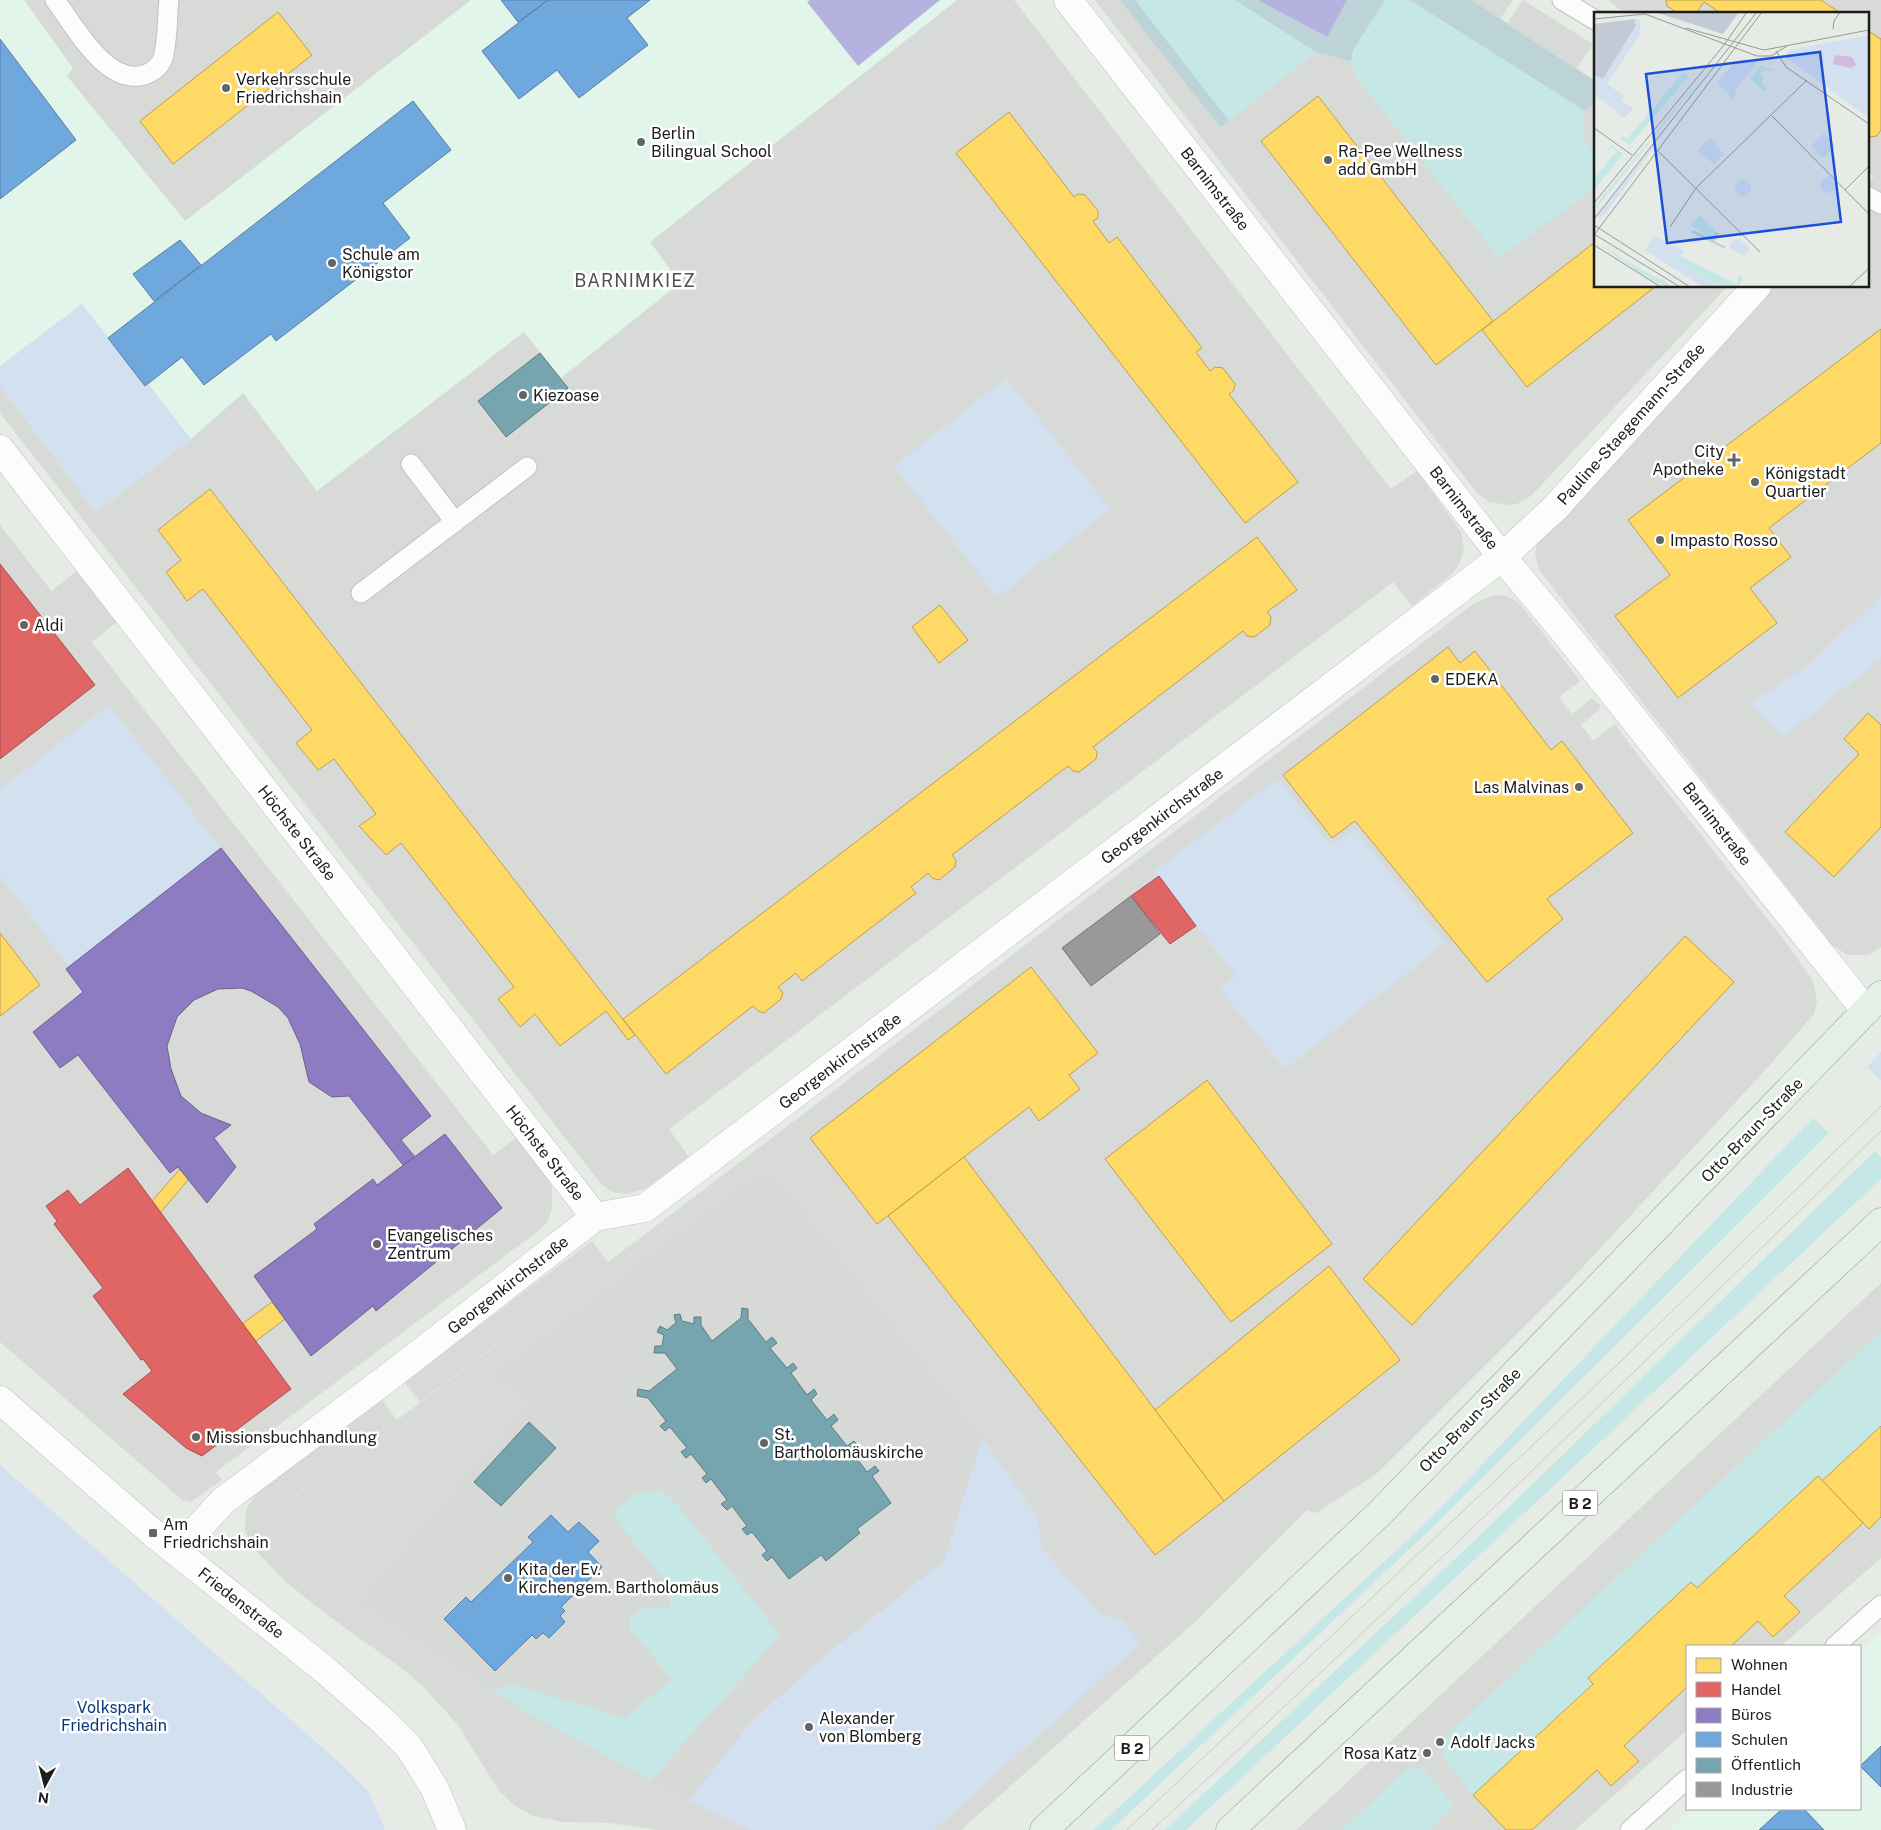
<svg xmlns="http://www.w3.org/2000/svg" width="1881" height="1830" viewBox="0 0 1881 1830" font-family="'Public Sans',sans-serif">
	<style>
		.residential { fill: #d8dad7 }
		.education { fill: #e1f5ea }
		.religious { fill: #d7d9d7 }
		.grass { fill: #c5e8e7 }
		.forest { fill: #bcd4d8 }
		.park { fill: #d2e0f0 }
		.pitch { fill: #b6b2e0 }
		.parking { fill: #d8dad8 }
		.homes { fill: #ffd966; stroke: #bba150 }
		.shops { fill: #e06666; stroke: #a65050 }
		.offices { fill: #8e7cc3; stroke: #6c6091 }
		.schools { fill: #6fa8dc; stroke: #567ea3 }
		.public { fill: #76a5af; stroke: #5b7c83 }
		.industry { fill: #999; stroke: #747474 }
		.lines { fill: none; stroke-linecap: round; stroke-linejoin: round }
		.service-casing { stroke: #c0c2c0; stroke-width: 21 }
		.minor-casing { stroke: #c0c2c0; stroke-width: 29 }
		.tertiary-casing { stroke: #c0c2c0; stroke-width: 29 }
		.primary-casing { stroke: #83a188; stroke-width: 29 }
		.service { stroke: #fbfcfb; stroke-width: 19 }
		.minor { stroke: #fbfcfb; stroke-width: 28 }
		.tertiary { stroke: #fbfcfb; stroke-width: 28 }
		.primary { stroke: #e4f0e5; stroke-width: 28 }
		.tram { stroke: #c9cac9; stroke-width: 1 }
		.poi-dot { fill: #636563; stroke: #fff; stroke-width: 2 }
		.labels { text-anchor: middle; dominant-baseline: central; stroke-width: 5; stroke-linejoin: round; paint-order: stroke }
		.shield { fill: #fff; stroke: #616161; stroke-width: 1 }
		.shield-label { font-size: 15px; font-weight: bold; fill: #1d1d1d }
		.poi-label { font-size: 16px; fill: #1d1d1d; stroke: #fff; text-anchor: start }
		.street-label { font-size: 16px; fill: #1d1d1d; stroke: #fff }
		.park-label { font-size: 16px; fill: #0e3979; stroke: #fff }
		.neighbourhood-label { font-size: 18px; letter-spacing: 1px; fill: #505050; stroke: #fff }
		.inset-road { fill: none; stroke: #969996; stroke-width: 1 }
		.view { fill: #1d4ed8; fill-opacity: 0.15; stroke: #1d4ed8; stroke-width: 2.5 }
		.inset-edge { fill: none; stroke: #1d1d1d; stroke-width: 2.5 }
	</style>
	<rect width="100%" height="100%" fill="#e6ebe6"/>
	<g class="residential">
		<polygon points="0,0 1014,0 1391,489 1417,471 1461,532 1464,550 1460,562 1453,573 1412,606 1393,582 669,1129 689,1157 645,1189 627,1194 612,1192 601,1184 0,413"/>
		<polygon points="1095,0 1472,0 1595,81 1595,286 1728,286 1531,496 1517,504 1509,505 1489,502 1477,493"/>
		<polygon points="1608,0 1881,0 1881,947 1869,955 1848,955 1833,946 1542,574 1538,568 1535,554 1538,538 1772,286 1867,286 1867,184 1874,176 1867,172 1867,14 1626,14"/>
		<polygon points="0,525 493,1155 517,1137 549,1178 552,1186 552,1209 547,1222 542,1228 216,1472 222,1480 191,1502 182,1500 0,1342"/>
		<polygon points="1495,595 1507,596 1518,602 1542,632 1542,637 1524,653 1572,714 1592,698 1600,705 1599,710 1581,725 1620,774 1638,760 1642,760 1787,944 1813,981 1817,1001 1814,1014 1769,1066 1569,1282 1376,1474 1316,1513 1307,1510 1196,1621 961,1830 659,1830 610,1823 564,1822 533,1816 515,1806 499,1791 458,1725 427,1691 407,1672 330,1617 287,1583 253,1548 245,1530 246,1509 257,1493 276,1477 293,1498 648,1232 1476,602"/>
		<polygon points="1881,1283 1881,1558 1781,1646 1687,1646 1687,1730 1575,1830 1296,1830"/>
	</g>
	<g class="education">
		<polygon points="0,0 24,0 73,68 67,76 185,221 471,0 957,0 650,242 680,283 561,378 524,332 317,491 243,393 191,439 96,512 0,386"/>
		<polygon points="1881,1633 1881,1830 1669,1830 1692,1809 1860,1809 1860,1653"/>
	</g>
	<polygon class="religious" points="760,1173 784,1188 982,1438 944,1561 827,1654 751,1722 689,1801 531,1715 361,1601 291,1541 293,1524 338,1494"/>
	<g class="grass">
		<polygon points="1135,0 1235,0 1316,52 1229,121"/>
		<path d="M1385,0H1410L1585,111C1582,128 1579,140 1595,152V188L1499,258L1355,76L1351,61L1353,50Z"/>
		<polygon points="1813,1118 1829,1133 1434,1526 1111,1830 1094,1830 1429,1520"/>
		<polygon points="1875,1151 1881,1157 1881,1179 1186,1830 1165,1830 1473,1542"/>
		<polygon points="1881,1332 1881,1426 1822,1481 1817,1476 1697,1588 1691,1582 1588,1678 1593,1684 1473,1795 1442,1756 1444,1738"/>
		<polygon points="662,1490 680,1508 780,1635 651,1780 531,1715 491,1689 514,1685 626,1718 672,1679 629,1628 631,1617 642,1609 670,1607 669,1586 621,1526 615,1511 634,1495"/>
		<polygon points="1408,1768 1423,1769 1455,1806 1430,1830 1342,1830"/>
	</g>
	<g class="forest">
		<polygon points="1120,0 1135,0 1229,121 1220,127"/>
		<polygon points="1235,0 1258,0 1327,37 1347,0 1385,0 1353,50 1351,61 1316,52"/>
		<polygon points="1410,0 1472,0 1595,81 1595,104 1585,111"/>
	</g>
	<g class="park">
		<polygon points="82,304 145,386 149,385 191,439 96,512 0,386 0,366"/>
		<polygon points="1007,378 1110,509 997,597 894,466"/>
		<polygon points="1881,596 1881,659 1783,737 1751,703 1806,667"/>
		<polygon points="109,705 221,848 69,967 0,876 0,789"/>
		<polygon points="1278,779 1331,846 1355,829 1445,943 1285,1069 1220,990 1236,976 1154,871"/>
		<polygon points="1881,1052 1881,1080 1867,1067"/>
		<polygon points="982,1438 1036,1514 1042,1548 1101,1615 1121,1619 1141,1643 934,1830 750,1830 689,1801 751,1722 827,1654 944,1561"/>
		<polygon points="0,1465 340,1763 369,1792 385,1830 0,1830"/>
	</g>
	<g class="pitch">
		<polygon points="810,0 940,0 858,66 807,2"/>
		<polygon points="1258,0 1347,0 1327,37"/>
	</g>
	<g class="parking">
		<polygon points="1472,0 1513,0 1500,19"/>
		<polygon points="1523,0 1593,44 1576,69 1507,24"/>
		<polygon points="901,44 941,94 872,149 988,296 824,425 668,228"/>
		<polygon points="1772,286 1788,286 1643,443 1634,434"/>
		<polygon points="450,416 499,478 411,547 361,485"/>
		<polygon points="590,486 791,732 629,864 428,617"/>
		<polygon points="78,570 118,621 92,642 52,591"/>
		<polygon points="1542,632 1580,681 1559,697 1524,652 1542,637"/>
		<polygon points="1615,724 1643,762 1638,760 1620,774 1593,741"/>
		<polygon points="1646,853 1658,864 1509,1024 1497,1012"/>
		<polygon points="592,1241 608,1262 420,1402 404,1382"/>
		<polygon points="929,1322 1123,1572 1101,1589 907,1339"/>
		<polygon points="494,1375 531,1402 361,1601 291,1541 293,1524"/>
		<polygon points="1427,1396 1441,1410 1376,1474 1316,1513 1307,1510"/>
		<polygon points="381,1399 397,1420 292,1498 276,1477"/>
		<polygon points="1455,1806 1479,1830 1430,1830"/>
	</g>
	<g class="homes">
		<polygon points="1666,0 1821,0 1842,14 1722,14 1704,2 1695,14 1680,14 1667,6"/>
		<polygon points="278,12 312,55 173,164 140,121"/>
		<polygon points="1867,30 1881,39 1881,130 1877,136 1867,137"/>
		<polygon points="1318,96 1493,321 1436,365 1261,141"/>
		<polygon points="1009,112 1074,197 1078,194 1085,195 1098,211 1098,218 1093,221 1109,243 1117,237 1202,348 1196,352 1210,371 1215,367 1223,368 1235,384 1234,390 1229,394 1298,482 1245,523 956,153"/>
		<polygon points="1595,242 1595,286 1656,286 1527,387 1482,330"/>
		<polygon points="1881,329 1881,443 1769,528 1791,557 1750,588 1777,623 1678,698 1615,616 1670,575 1628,520"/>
		<polygon points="210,489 635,1035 628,1040 606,1011 560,1046 535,1014 520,1027 498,999 514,987 401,843 386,855 359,826 376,814 334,759 318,770 296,743 312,730 203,589 187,601 166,572 181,560 158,530"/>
		<polygon points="1257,537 1297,590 1267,612 1271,617 1270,625 1254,637 1247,636 1243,631 1093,747 1097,752 1096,759 1079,772 1073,771 1068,766 952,855 956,860 955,867 939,880 932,878 928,873 911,887 916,893 802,981 796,973 778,987 783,993 781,999 764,1013 758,1011 753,1006 666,1074 623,1019"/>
		<polygon points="940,605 968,640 939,663 912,627"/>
		<polygon points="1448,647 1460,663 1475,651 1551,750 1562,741 1633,833 1547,899 1563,919 1487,982 1355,821 1332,838 1283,775"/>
		<polygon points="1868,713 1881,725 1881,827 1834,877 1785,832 1859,754 1844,739"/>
		<polygon points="0,933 40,985 0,1016"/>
		<polygon points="1685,936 1734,982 1412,1325 1363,1279"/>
		<polygon points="1031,967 1098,1053 1069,1075 1080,1089 1039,1121 1029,1107 877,1224 810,1138"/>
		<polygon points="1207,1080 1332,1244 1231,1322 1105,1159"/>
		<polygon points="964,1157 1224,1501 1155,1555 888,1216"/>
		<polygon points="180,1169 189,1179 160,1213 152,1201"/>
		<polygon points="1329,1266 1400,1360 1224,1501 1155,1410"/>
		<polygon points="272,1302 285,1319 256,1341 242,1324"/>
		<polygon points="1881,1426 1881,1517 1869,1529 1822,1481"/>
		<polygon points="1818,1476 1863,1523 1784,1596 1800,1612 1773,1637 1758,1621 1731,1646 1687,1646 1687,1687 1624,1746 1639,1761 1611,1786 1597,1770 1532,1830 1506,1830 1473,1795 1593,1684 1588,1678 1691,1582 1697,1588"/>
	</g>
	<g class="shops">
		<polygon points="0,564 95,685 0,759"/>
		<polygon points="1159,876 1196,926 1170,944 1131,896"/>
		<polygon points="128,1168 291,1389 202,1456 186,1448 123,1394 152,1371 143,1359 141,1360 93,1296 103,1288 54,1224 57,1221 46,1206 68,1190 80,1205"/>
	</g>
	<g class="offices">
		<polygon points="221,848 431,1116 401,1140 415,1157 403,1165 349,1096 332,1097 309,1082 300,1044 288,1018 278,1007 251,991 242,988 218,989 194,1000 177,1017 167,1046 171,1069 181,1096 201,1113 231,1125 214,1138 236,1167 207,1203 178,1167 170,1173 78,1055 60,1068 33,1032 83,992 66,969"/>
		<polygon points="445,1134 502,1208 376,1311 373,1306 311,1356 254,1276 317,1229 314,1224 373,1179 377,1185"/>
	</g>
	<g class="schools">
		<polygon points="501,0 548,0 518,22"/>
		<polygon points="548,0 650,0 627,18 648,45 579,98 557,70 519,99 482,51"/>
		<polygon points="0,39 76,140 0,199"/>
		<polygon points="413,101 451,150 383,203 410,238 276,341 271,334 204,385 182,357 145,386 108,338"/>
		<polygon points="180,240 201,265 154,301 133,274"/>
		<polygon points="551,1515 568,1532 579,1522 599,1541 588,1552 602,1567 561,1607 565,1611 560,1616 565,1622 549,1638 543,1633 536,1639 532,1635 495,1671 444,1619 466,1597 471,1602 533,1542 528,1537"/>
		<polygon points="1881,1746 1881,1787 1860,1766"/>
		<polygon points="1782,1809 1804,1809 1824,1830 1759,1830"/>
	</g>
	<g class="public">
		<polygon points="540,353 568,388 506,437 478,401"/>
		<polygon points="742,1308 748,1309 748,1319 766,1342 772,1337 777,1343 770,1348 787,1368 793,1363 797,1368 791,1373 807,1395 814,1389 817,1394 811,1400 827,1420 834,1414 838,1420 831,1426 847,1446 854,1441 859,1447 852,1452 867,1472 875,1466 879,1471 872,1476 891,1503 857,1529 860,1533 826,1561 821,1555 789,1579 772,1557 767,1561 762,1555 767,1551 752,1532 747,1535 742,1529 747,1526 732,1506 727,1510 721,1504 727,1500 711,1479 706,1483 702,1478 707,1474 691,1454 686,1458 681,1452 687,1448 670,1427 665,1431 660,1426 666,1421 648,1398 637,1396 638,1389 649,1391 677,1369 665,1353 654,1353 655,1346 662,1346 664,1335 657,1332 660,1326 667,1330 676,1323 674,1315 680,1314 682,1321 694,1324 694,1317 701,1317 701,1325 712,1341 741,1318"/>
		<polygon points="529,1422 556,1448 501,1506 474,1482"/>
	</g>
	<polygon class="industry" points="1131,896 1160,934 1091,986 1062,948"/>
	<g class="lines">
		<g class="service-casing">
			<g id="service">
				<path d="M55,0C74,25 106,86 144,75C153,72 160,67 163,58C168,40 167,18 169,0"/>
				<polyline points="1562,0 1595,20"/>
				<polyline points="1867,196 1881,204"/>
				<polyline points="411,464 455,522"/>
				<polyline points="361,593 527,467"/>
				<polyline points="1835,1646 1881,1605"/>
				<polyline points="1630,1830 1687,1779"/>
			</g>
		</g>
		<g class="minor-casing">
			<g id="minor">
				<polyline points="1068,0 1502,557 1567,635 1866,1011"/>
				<polyline points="0,449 595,1217"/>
				<polyline points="176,1552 223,1501 385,1380 595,1217 645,1208 1502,557 1555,508 1757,286"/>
			</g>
		</g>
		<g class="tertiary-casing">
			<polyline id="tertiary" points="0,1400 153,1533 325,1670 384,1722 409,1747 435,1789 452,1830"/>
		</g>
		<g class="primary-casing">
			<g id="primary">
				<polyline points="1044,1830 1379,1514 1881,995"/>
				<polyline points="1230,1830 1881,1222"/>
			</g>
		</g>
		<use href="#service" class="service"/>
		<use href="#minor" class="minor"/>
		<use href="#tertiary" class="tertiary"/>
		<use href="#primary" class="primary"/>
		<g class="tram">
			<polyline points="1127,1830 1616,1366 1881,1106"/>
			<path d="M1152,1830C1399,1602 1640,1367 1881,1131"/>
		</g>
	</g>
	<g class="poi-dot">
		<circle cx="226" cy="88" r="5"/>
		<circle cx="641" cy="142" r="5"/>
		<circle cx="1328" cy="160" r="5"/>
		<circle cx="332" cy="263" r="5"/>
		<circle cx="523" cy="395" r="5"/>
		<path d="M1731.5 452.5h5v5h5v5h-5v5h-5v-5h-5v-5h5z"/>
		<circle cx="1755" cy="482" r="5"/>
		<circle cx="1660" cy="540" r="5"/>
		<circle cx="24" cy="625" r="5"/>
		<circle cx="1435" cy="679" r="5"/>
		<circle cx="1579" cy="787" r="5"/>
		<circle cx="377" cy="1244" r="5"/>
		<circle cx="196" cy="1437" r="5"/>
		<circle cx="764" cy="1443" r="5"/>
		<rect x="148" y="1528" width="10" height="10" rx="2.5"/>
		<circle cx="508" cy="1578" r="5"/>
		<circle cx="809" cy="1727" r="5"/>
		<circle cx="1440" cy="1742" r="5"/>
		<circle cx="1427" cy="1753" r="5"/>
	</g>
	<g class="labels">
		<g class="shield">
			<rect x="1562.5" y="1490.5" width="35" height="25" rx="4"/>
			<rect x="1114.5" y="1735.5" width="35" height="25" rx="4"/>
		</g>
		<g class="shield-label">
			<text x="1580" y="1503">B 2</text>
			<text x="1132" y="1748">B 2</text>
		</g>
		<g class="poi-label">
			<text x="236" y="79">Verkehrsschule<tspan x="236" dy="18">Friedrichshain</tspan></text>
			<text x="651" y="133">Berlin<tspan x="651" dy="18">Bilingual School</tspan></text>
			<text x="1338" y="151">Ra-Pee Wellness<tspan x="1338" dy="18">add GmbH</tspan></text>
			<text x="342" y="254">Schule am<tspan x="342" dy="18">Königstor</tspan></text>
			<text x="533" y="395">Kiezoase</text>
			<text x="1724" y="451" text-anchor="end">City<tspan x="1724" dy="18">Apotheke</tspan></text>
			<text x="1765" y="473">Königstadt<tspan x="1765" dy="18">Quartier</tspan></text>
			<text x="1670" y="540">Impasto Rosso</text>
			<text x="34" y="625">Aldi</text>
			<text x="1445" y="679">EDEKA</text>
			<text x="1569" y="787" text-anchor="end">Las Malvinas</text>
			<text x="387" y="1235">Evangelisches<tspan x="387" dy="18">Zentrum</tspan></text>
			<text x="774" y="1434">St.<tspan x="774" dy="18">Bartholomäuskirche</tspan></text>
			<text x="206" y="1437">Missionsbuchhandlung</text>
			<text x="163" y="1524">Am<tspan x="163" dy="18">Friedrichshain</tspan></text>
			<text x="518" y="1569">Kita der Ev.<tspan x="518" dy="18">Kirchengem. Bartholomäus</tspan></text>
			<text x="819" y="1718">Alexander<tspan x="819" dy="18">von Blomberg</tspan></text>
			<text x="1450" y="1742">Adolf Jacks</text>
			<text x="1417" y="1753" text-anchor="end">Rosa Katz</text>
		</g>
		<g class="street-label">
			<text transform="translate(1215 189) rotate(52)">Barnimstraße</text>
			<text transform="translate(1631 424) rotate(-48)">Pauline-Staegemann-Straße</text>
			<text transform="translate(1464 508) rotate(52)">Barnimstraße</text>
			<text transform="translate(1162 816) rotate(-37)">Georgenkirchstraße</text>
			<text transform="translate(1717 824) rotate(52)">Barnimstraße</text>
			<text transform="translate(297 833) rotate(52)">Höchste Straße</text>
			<text transform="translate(840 1061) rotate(-37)">Georgenkirchstraße</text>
			<text transform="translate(1752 1130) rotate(-46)">Otto-Braun-Straße</text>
			<text transform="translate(545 1153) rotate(52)">Höchste Straße</text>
			<text transform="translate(508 1285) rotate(-38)">Georgenkirchstraße</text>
			<text transform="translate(1470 1420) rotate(-46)">Otto-Braun-Straße</text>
			<text transform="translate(241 1603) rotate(38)">Friedenstraße</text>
		</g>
		<g class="park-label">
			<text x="114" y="1707">Volkspark<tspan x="114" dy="18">Friedrichshain</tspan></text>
		</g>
		<g class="neighbourhood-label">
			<text x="635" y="280">BARNIMKIEZ</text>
		</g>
	</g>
	<g transform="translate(1594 12)">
		<rect width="275" height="275" fill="#e6ebe6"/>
		<path d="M126,43L60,125L59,123ZM167,53L182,59L170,58L166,62L170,66L167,71L173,77L169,79L156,67ZM90,60L94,65L36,133L26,126L28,124L33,127ZM56,128V130L0,199L7,186ZM17,133L29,142L0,178V167L23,139L18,135L10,141ZM105,203L121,218L118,227L96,213ZM4,231L41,254L80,275H72L46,261ZM86,244L143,272L144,263L149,265L144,275H125L82,250Z" fill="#c5e8e7"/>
		<path d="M99,218L118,227L121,220L138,227L124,222L121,230L131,234V237L97,220Z" fill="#bcd4d8"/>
		<path d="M61,0H145L129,22ZM41,7L42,14L9,67L0,63V12Z" fill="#c2cbd5"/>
		<path d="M41,7L47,8L45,24L13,72L30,84L28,89L40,97L30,106L0,82V63L9,67L42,14ZM275,23V106L191,45L195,38ZM150,47L163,51L142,76L140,88L123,71L141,50ZM230,121L242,134L229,146L217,134ZM116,126L130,142L120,152L103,139ZM60,131L62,132L12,201L6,206L3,204ZM226 173a8 8 0 1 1 16 0a8 8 0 1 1-16 0ZM141 176a8 8 0 1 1 16 0a8 8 0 1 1-16 0ZM60,224L90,239L82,250L124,275H109L51,238ZM146,227L156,237L149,244L135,236L139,228Z" fill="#d2e0f0"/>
		<path d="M241,43L258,45L262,53L257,56L239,52Z" fill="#d4bade"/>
		<path class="inset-road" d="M0,7L51,2L163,44H177L193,34M92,16L170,38L275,18M239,17L240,9L246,0M182,39L192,55L275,112M178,104L275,202M0,116L38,143M63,138L166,240M251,178L275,154M0,191L130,33L153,0M0,207L163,0M0,213L96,275M76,215L102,176L213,68M0,222L86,275M0,223L168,0M0,233L67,275M255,275L275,256"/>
		<path class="view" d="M226,40L247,210L73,231L52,62Z"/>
		<rect width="275" height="275" class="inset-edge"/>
	</g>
	<rect x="1686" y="1645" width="175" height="165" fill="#ffffff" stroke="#a5a5a5"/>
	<rect x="1696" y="1658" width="25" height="15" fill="#ffd966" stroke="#a5a5a5"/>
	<text x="1731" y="1670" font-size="15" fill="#1d1d1d">Wohnen</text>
	<rect x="1696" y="1682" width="25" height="15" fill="#e06666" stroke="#a5a5a5"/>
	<text x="1731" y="1695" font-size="15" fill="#1d1d1d">Handel</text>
	<rect x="1696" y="1708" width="25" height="15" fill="#8e7cc3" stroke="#a5a5a5"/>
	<text x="1731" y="1720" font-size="15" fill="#1d1d1d">Büros</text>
	<rect x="1696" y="1732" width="25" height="15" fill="#6fa8dc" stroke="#a5a5a5"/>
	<text x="1731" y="1745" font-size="15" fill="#1d1d1d">Schulen</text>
	<rect x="1696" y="1758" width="25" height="15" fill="#76a5af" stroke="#a5a5a5"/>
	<text x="1731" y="1770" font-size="15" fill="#1d1d1d">Öffentlich</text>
	<rect x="1696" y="1782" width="25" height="15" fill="#999999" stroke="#a5a5a5"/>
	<text x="1731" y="1795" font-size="15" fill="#1d1d1d">Industrie</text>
	<g transform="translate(45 1785) rotate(187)" stroke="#ffffff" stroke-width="4" paint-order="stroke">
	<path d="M0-4L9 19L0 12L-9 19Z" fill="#1d1d1d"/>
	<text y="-8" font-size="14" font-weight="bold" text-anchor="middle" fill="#1d1d1d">N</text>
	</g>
</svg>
